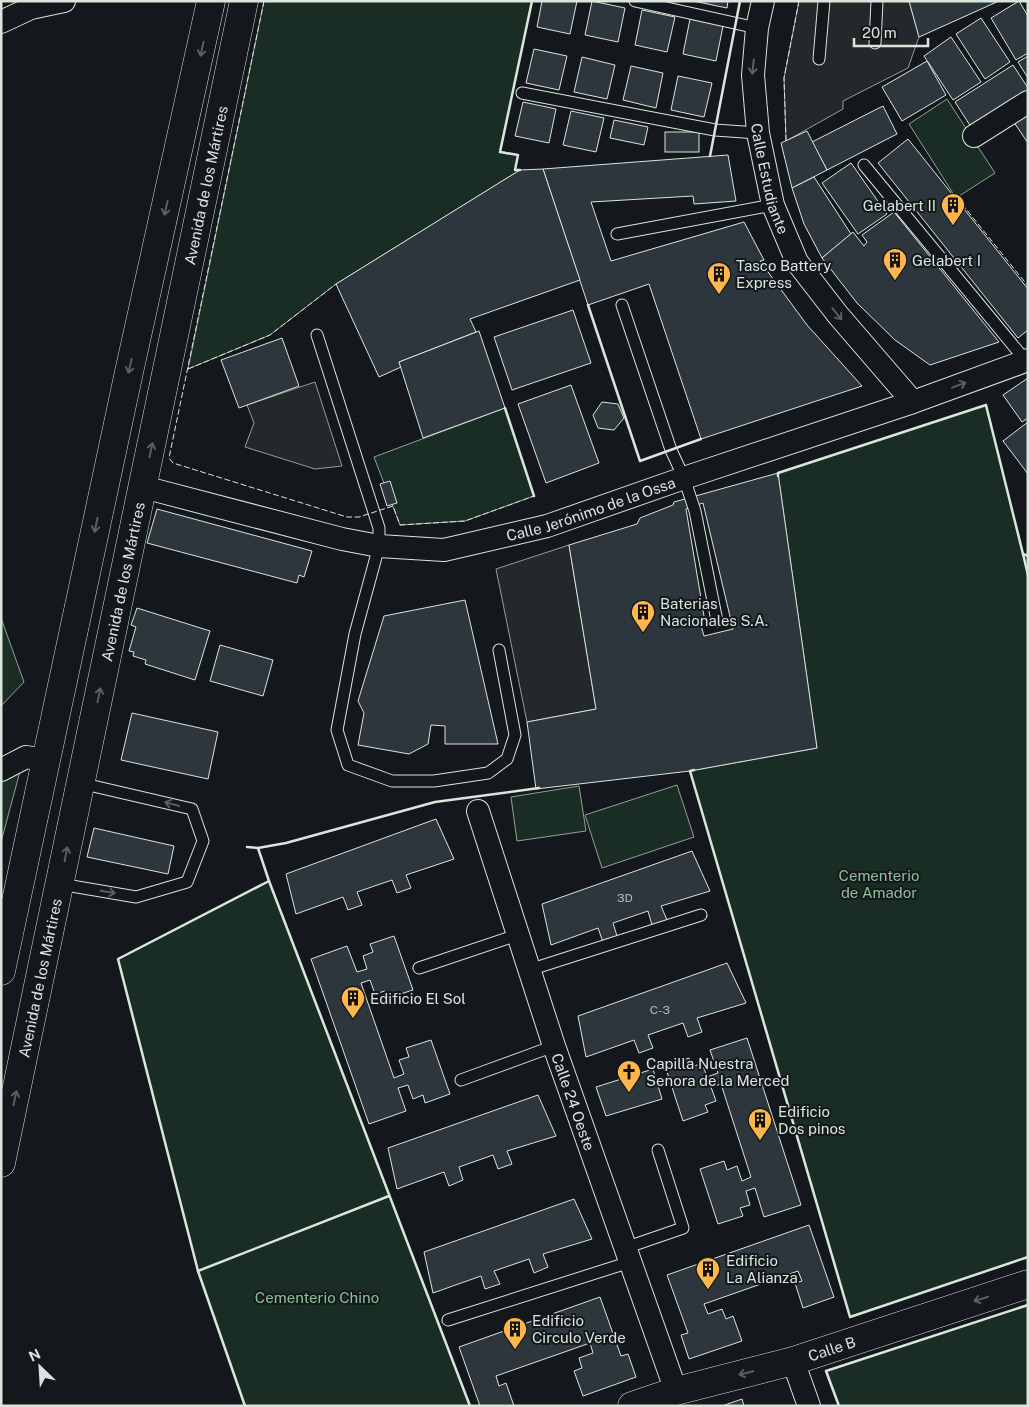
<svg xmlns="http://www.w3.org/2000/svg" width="1029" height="1407" viewBox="0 0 1029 1407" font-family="'Public Sans',sans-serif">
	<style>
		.green { fill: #1a2d24; stroke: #939e99 }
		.parking { fill: #24282b; stroke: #939e99 }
		.building { fill: #2c363c; stroke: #d8e6dc; fill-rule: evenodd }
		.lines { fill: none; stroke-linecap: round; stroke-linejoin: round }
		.lane-casing { stroke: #d8e6dc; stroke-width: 13 }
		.street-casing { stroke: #d8e6dc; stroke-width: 24 }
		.secondary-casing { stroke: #d8e6dc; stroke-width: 29 }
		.highway-casing { stroke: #d8e6dc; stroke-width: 29 }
		.lane { stroke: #14181c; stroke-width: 11 }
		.street { stroke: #14181c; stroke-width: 22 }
		.secondary { stroke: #14181c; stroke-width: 28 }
		.highway { stroke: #14181c; stroke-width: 28 }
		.fence { stroke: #d8e6dc; stroke-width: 1; stroke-dasharray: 6 2.5; stroke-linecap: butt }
		.wall { stroke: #d8e6dc; stroke-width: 2.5 }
		.oneway { stroke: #59605f }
		.labels { text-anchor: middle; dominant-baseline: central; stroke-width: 4; stroke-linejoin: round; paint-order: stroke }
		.number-label { font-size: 12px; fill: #adbab4 }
		.street-label { font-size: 15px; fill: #d8e6dc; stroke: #14181c }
		.poi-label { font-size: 15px; fill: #d8e6dc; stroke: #14181c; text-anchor: start }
		.park-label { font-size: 15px; fill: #8ac095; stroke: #14181c }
	</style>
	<rect width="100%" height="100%" fill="#14181c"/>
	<g class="green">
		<polygon points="264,1 532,1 500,151 518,155 515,170 520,170 336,284 270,335 188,369"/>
		<polygon points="947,99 995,173 956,198 909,124"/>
		<polygon points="986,405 1023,554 1028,556 1028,1257 850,1317 690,771 817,748 778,473"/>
		<polygon points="505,408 534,496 465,521 400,525 374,457"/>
		<polygon points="1,618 24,682 1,706"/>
		<polygon points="26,749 1,842 1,772"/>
		<polygon points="677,785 694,837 602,868 585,815"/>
		<polygon points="579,786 586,831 517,841 511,797"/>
		<polygon points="269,881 470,1406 245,1406 198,1271 118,959"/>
		<polygon points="1028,1305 1028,1406 839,1406 826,1371"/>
	</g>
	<g class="parking">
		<polygon points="799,1 909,1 919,37 908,68 843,101 843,109 786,141 784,78"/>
		<polygon points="315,382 342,466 315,469 245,447 254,423 247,405"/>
		<polygon points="569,545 596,709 527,722 496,569"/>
	</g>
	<g class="building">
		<polygon points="542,1 577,1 570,34 537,27"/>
		<polygon points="592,1 625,8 618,42 585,35"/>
		<polygon points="693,1 728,1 727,8"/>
		<polygon points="909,1 999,1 919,37"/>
		<polygon points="1019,1 1028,16 1028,53 1016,60 991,18"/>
		<polygon points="642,10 675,17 667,52 635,45"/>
		<polygon points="981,18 1010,62 985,79 956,34"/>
		<polygon points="690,19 723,26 716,61 683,54"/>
		<polygon points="951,37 981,82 953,100 924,56"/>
		<polygon points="534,49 567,56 559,90 526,83"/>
		<polygon points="1028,56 1028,78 1018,62"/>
		<polygon points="582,57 615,65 607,99 574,92"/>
		<polygon points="927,61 946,95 902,121 882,87"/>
		<polygon points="1013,65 1028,88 1028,95 973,130 955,102"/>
		<polygon points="631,66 663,73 656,108 623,100"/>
		<polygon points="678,76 712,83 704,117 671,110"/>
		<polygon points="523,102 556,109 549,143 515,136"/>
		<polygon points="883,106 897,134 827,170 812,142"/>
		<polygon points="1028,107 1028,143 1011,118"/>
		<polygon points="571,111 604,118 596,152 563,145"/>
		<polygon points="614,120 648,127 644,145 610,138"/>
		<polygon points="807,131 827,170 792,188 781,143"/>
		<rect x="665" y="132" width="34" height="20"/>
		<polygon points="908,139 1028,289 1028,330 1018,338 878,163"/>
		<polygon points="728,155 736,201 694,204 693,196 591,202 611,261 744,222 764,260 760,261 807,325 862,386 701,439 649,284 588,305 543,169"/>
		<polygon points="851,163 887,214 858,234 822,183"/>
		<polygon points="543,169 580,280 470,319 476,332 399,362 401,367 379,377 336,284 520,170"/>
		<polygon points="814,177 851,234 822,258 804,224 792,188"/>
		<polygon points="894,212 999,342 930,365 895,340 857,303 822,258 853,232 864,246 867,242 862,235"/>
		<polygon points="573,310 591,363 512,390 494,337"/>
		<polygon points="479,331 505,408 423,438 399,362"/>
		<polygon points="282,338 299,386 239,408 221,360"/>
		<polygon points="1028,378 1028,418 1022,422 1003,395"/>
		<polygon points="571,385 599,463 546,483 518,404"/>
		<polygon points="602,402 618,404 624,418 614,430 598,428 593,415"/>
		<polygon points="1028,422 1028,474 1003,441"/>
		<path d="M778,473L817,748L690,771L536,789L527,722L596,709L569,545L637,524L640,518L673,505L674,502ZM703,503L733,629L704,636L700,622H705L686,509Z"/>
		<polygon points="390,481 397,503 387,506 380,484"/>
		<polygon points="157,509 312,551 304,577 299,575 297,583 147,543"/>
		<polygon points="465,600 498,744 445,744 445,726 431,725 428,744 409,754 358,745 364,713 358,701 384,616"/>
		<polygon points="137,608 210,631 195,680 145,664 146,660 133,656 134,652 129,651 136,627 131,625"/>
		<polygon points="220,645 273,660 263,696 210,681"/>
		<polygon points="132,713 218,732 208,779 121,760"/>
		<polygon points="436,819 454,859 406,875 411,888 397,893 392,880 357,892 362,905 348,910 343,897 296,914 286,874"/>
		<polygon points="94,828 174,846 168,874 87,857"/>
		<polygon points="692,851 710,891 661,906 667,920 652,925 648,911 613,923 617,936 603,942 598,928 551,945 542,904"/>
		<polygon points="394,936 413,990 388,998 385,991 375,994 370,980 361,983 394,1078 404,1074 399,1060 409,1057 406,1048 431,1040 450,1094 425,1103 423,1095 413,1099 408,1085 398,1088 406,1111 369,1124 311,959 347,946 357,972 367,969 363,956 373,952 370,944"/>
		<polygon points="727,963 746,1003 697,1018 702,1032 688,1037 683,1023 648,1035 653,1048 639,1053 634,1040 586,1057 578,1016"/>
		<polygon points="747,1038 801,1205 764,1217 755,1188 746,1191 750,1205 740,1208 743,1216 718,1224 700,1169 724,1161 727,1170 737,1166 742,1181 751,1177 721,1084 711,1087 716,1101 705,1105 708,1112 683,1121 665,1066 689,1058 692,1067 702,1063 707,1077 718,1073 710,1050"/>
		<polygon points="653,1069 662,1099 606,1116 596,1087"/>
		<polygon points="538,1095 556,1136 507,1151 512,1164 498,1169 493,1155 459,1167 463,1180 449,1186 444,1172 397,1189 388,1148"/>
		<polygon points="574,1199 592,1239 543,1254 548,1267 534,1273 529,1259 494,1271 500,1284 485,1289 481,1276 433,1293 424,1252"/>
		<polygon points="809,1225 834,1297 803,1308 795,1283 802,1281 798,1271 704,1304 708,1314 722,1309 726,1319 733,1316 742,1341 689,1359 681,1335 688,1333 667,1275"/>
		<polygon points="600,1297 621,1356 628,1354 636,1377 583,1396 574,1371 582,1368 579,1358 593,1353 590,1343 496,1376 499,1386 506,1383 514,1406 480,1406 459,1347"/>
		<polygon points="742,1399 744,1406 722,1406"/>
	</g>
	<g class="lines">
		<g class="lane-casing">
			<g id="lane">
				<polyline points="635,1 757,28"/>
				<polyline points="875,43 877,1"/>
				<polyline points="819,59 824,1"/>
				<polyline points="522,93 715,130 758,133"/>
				<polyline points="864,165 1026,361"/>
				<polyline points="617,234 773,205"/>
				<polyline points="622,305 671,450 684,478 695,511 717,621"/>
				<polyline points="317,335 379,528 379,546 355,634 337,730 348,765 392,781 434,781 488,773 507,759 515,735 499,650"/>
				<polyline points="60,884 136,897 187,882 203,841 192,809 80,783"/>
				<polyline points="419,968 517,935"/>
				<polyline points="529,970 701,915"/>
				<polyline points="461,1080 554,1046"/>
				<polyline points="625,1248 683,1228 658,1150"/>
				<polyline points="448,1320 630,1262"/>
			</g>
		</g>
		<g class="street-casing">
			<g id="street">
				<path id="s1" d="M763,1L757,28L753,75L758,133L773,205L797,262L838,315L913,402"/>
				<polyline points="1,22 31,8 64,1"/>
				<polyline points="974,136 1028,102"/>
				<path id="s2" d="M143,487L342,539L379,546L444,550L547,526L684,478L913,402L1028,360"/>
				<polyline points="1,770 26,757 46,760"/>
				<path id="s3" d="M478,811L554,1046L676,1391"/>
				<polyline points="793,1361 809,1406"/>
			</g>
		</g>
		<g class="secondary-casing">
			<g id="secondary">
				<path id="s4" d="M632,1406L676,1391L793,1361L1028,1284"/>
			</g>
		</g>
		<g class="highway-casing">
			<g id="highway">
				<polyline points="1,971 129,372 211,1"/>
				<path id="s5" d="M1,1163L244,1"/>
			</g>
		</g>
		<use href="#lane" class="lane"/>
		<use href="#street" class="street"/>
		<use href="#secondary" class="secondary"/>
		<use href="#highway" class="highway"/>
		<g class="fence">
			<polyline points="264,1 169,458 173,463 347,517 359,517 393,506 400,525 465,521 534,496"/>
			<polyline points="786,141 784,78 799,1"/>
			<polyline points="962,204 1028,286"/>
			<polyline points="188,369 270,335 336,284"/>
		</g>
		<g class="wall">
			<polyline points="710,156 740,1"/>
			<polyline points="520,170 515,170 518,155 500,152 532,1"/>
			<polyline points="588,305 640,461 701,439"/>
			<polyline points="505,408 534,496"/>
			<polyline points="778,476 778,473 986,405 1023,554 1028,556"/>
			<polyline points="1023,554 1028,575"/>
			<polyline points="694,770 690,771 850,1317 1028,1257"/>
			<polyline points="247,847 258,848 286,843 435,802 539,788"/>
			<polyline points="258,848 269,881"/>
			<polyline points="198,1271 389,1196"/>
			<polyline points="245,1406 198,1271 118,959 269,881 470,1406"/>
			<polyline points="839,1406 826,1371 1028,1305"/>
		</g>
	</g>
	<defs><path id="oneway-shaft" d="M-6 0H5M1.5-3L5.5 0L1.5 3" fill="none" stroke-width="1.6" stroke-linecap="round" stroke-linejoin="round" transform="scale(1.25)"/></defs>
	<g class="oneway">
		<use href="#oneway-shaft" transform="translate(202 49) rotate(102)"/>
		<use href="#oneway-shaft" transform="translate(753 67) rotate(96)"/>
		<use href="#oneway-shaft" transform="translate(166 208) rotate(103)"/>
		<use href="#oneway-shaft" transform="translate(837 314) rotate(51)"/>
		<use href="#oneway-shaft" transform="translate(130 366) rotate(103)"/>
		<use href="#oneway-shaft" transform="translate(959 385) rotate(-20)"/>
		<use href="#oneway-shaft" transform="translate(151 450) rotate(-78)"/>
		<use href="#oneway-shaft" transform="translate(96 525) rotate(102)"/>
		<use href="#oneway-shaft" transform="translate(99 695) rotate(-78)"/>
		<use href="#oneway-shaft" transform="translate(172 804) rotate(-165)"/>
		<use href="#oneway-shaft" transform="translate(66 854) rotate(-79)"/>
		<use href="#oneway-shaft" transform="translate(108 892) rotate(10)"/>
		<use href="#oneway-shaft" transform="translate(15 1098) rotate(-78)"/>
		<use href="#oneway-shaft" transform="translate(981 1299) rotate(162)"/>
		<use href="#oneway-shaft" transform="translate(746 1373) rotate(166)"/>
	</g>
	<defs>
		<g id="building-pin" transform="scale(1.25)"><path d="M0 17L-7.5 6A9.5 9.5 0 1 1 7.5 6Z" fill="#ffb74d" stroke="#14181c"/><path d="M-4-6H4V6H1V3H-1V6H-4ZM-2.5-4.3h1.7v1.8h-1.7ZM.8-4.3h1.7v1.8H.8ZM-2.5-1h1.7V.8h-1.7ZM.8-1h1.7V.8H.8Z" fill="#111"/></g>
		<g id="church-pin" transform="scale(1.25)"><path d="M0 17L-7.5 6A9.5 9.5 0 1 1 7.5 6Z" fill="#ffb74d" stroke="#14181c"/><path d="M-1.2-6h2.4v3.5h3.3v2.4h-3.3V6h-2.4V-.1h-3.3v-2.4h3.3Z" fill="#111"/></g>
	</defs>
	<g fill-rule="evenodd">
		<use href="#building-pin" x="953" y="205"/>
		<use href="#building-pin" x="895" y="260"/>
		<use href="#building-pin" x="719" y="274"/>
		<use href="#building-pin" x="643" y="612"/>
		<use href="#building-pin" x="353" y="998"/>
		<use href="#church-pin" x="629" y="1072"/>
		<use href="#building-pin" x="760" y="1120"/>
		<use href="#building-pin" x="708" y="1269"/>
		<use href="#building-pin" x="515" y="1329"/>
	</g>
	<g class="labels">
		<g class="number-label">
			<text x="625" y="898">3D</text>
			<text x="660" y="1010">C-3</text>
		</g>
		<g class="street-label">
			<text stroke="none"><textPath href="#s1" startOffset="180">Calle Estudiante</textPath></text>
			<text stroke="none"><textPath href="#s5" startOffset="999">Avenida de los Mártires</textPath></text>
			<text stroke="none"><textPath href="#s2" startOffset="461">Calle Jerónimo de la Ossa</textPath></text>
			<text stroke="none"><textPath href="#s5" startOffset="594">Avenida de los Mártires</textPath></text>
			<text stroke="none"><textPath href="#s5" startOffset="189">Avenida de los Mártires</textPath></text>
			<text stroke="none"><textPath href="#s3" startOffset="306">Calle 24 Oeste</textPath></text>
			<text stroke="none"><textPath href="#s4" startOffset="208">Calle B</textPath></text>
		</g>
		<g class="poi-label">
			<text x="936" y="205" text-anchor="end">Gelabert II</text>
			<text x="912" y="260">Gelabert I</text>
			<text x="736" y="265">Tasco Battery<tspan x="736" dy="17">Express</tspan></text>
			<text x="660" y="603">Baterias<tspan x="660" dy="17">Nacionales S.A.</tspan></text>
			<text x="370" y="998">Edificio El Sol</text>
			<text x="646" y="1063">Capilla Nuestra<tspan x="646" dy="17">Senora de la Merced</tspan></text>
			<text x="778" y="1111">Edificio<tspan x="778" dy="17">Dos pinos</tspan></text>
			<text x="726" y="1260">Edificio<tspan x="726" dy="17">La Alianza</tspan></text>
			<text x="532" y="1320">Edificio<tspan x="532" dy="17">Circulo Verde</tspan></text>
		</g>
		<g class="park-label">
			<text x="879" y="875">Cementerio<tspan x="879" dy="17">de Amador</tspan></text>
			<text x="317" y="1297">Cementerio Chino</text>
		</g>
	</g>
	<rect width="1029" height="1407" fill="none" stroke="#d8e6dc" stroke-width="5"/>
	<g transform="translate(40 1367) rotate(335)" stroke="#14181c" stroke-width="4" paint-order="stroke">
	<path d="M0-4L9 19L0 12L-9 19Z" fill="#d8e6dc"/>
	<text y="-8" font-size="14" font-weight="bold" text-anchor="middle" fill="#d8e6dc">N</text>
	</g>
	<path d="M854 38v8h74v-8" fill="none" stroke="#d8e6dc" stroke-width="2.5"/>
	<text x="862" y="38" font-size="15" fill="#d8e6dc" stroke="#14181c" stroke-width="4" paint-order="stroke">20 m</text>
</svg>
